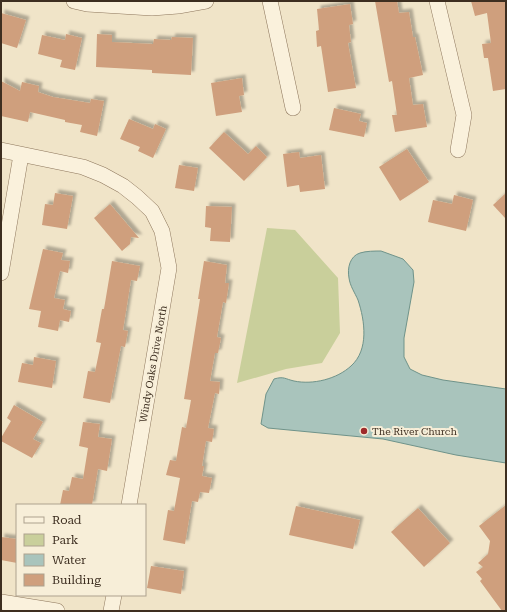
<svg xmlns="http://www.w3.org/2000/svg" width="507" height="612" viewBox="0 0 507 612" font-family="'Roboto Serif',serif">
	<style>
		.green { fill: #c9cf9b }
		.water { fill: #a9c4bc; stroke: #6f938a }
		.building { fill: #cf9f7d; filter: url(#shadow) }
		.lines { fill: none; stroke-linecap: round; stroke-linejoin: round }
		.minor-casing { stroke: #8d765c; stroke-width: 16 }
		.minor { stroke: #faf1dc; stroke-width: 15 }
		.poi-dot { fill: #9e2a2b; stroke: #f7eed8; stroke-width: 1.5 }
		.labels { text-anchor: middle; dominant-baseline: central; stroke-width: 4; stroke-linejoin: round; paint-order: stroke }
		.street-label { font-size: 10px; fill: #3d2e20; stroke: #f7eed8 }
		.poi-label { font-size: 10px; fill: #3d2e20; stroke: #f7eed8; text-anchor: start }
	</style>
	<defs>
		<filter id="shadow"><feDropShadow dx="3.5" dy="-3.5" stdDeviation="1" flood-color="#0004"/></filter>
	</defs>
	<rect width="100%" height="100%" fill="#f0e4c8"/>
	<polygon class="green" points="267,228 295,230 338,278 340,333 322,363 286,369 237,383"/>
	<path class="water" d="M381,251L403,259L413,270L414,282L404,338V357L410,369L422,375L443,380L506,389V463L456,455L383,439L268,428L261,424L266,394L274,379C284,376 285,379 294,381C313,385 337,379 351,366C369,350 365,321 358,300C355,293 350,286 349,278C347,268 350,256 360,253C366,251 375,251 381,251Z"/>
	<g class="building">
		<polygon points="375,1 397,1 399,13 409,12 413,37 415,37 423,75 409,78 413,105 423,104 427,127 395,132 392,115 397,115 392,81 389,82"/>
		<polygon points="471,1 506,1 506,89 493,91 488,58 484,58 482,44 491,43 487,13 475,16"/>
		<polygon points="350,4 353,24 349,25 351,42 348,43 356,88 328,92 321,46 317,47 316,31 319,30 317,9"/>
		<polygon points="1,13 26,20 17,48 1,43"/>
		<polygon points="66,34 82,38 75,70 60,67 62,60 38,54 42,35 65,40"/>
		<polygon points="97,34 112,35 112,42 153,44 154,39 171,40 172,37 193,38 191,75 152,73 152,70 96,67"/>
		<polygon points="242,78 244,95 239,96 242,112 216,116 211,83"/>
		<polygon points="1,81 20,91 22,82 39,86 38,92 53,97 90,103 91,99 104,101 97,136 80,132 82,125 65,122 65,120 30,112 28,122 1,116"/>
		<polygon points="334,108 361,114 359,121 367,123 364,137 329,130"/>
		<polygon points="129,119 153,129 155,124 166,129 153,158 138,151 140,147 120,139"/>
		<polygon points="224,132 248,154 256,146 267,157 244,181 209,148"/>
		<polygon points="407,149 429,182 400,201 379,167"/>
		<polygon points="299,152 300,158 321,155 325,189 300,192 299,185 287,187 283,154"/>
		<polygon points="179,165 198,168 194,191 175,188"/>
		<polygon points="55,193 73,196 67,229 42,225 45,204 53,205"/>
		<polygon points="506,193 506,219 493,205"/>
		<polygon points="454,195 473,200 466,231 428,222 433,200 452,204"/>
		<polygon points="110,204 139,238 131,237 130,244 122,251 94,218"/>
		<polygon points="206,206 232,207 230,242 210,241 211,228 205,227"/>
		<polygon points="43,249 63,253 61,260 70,261 68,273 60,271 54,298 65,300 63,309 71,311 69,322 60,320 58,331 38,327 41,311 29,309"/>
		<polygon points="112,261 140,266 137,281 131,280 123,330 128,331 125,347 121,346 110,403 83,398 88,371 95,372 101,343 96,342 102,309 104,309"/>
		<polygon points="204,261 227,265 225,283 229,283 226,303 223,302 217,337 221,338 218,353 215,353 210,381 220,382 219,394 215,393 208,428 214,429 212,442 206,441 202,466 204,466 202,476 212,478 209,493 200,492 198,502 192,501 185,544 163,540 168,510 174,511 180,478 166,475 170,460 176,461 182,427 186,428 191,400 184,399 200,299 198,299"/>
		<polygon points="34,357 56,361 52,388 18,382 22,363 33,365"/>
		<polygon points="14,405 43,422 33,439 41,443 32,458 1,441 1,438 11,421 7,418"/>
		<polygon points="83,422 100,424 98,437 112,439 107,471 98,469 92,505 60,505 63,490 69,491 72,477 83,479 88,448 79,446"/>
		<polygon points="506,505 506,611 502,611 480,581 482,579 476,572 483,567 478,563 488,554 490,541 479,526"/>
		<polygon points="296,506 360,520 353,549 289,535"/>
		<polygon points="418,508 450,543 424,567 391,532"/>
		<polygon points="1,537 17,539 17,563 1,560"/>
		<polygon points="151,566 184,571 181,594 147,588"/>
	</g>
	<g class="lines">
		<g class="minor-casing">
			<g id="minor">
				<polyline points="74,1 87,4 152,8 178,6 206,1"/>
				<polyline points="270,1 293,108"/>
				<polyline points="437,1 464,115 458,150"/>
				<polyline points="1,150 83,167 103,175 123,186 137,197 152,211 162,231 169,268 129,505"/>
				<polyline points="1,273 21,155"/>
				<polyline points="1,602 57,611"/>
				<polyline points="111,611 114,595"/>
			</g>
		</g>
		<use href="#minor" class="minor"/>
	</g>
	<circle class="poi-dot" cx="364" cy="431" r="4"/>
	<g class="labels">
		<g class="street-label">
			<text transform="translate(153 364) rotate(-80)">Windy Oaks Drive North</text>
		</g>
		<g class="poi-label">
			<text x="372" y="431">The River Church</text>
		</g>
	</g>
	<rect width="507" height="612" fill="none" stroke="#3d2e20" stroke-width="4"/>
	<rect x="16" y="504" width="130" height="92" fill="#f7eed8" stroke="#ada18e"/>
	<rect x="24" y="517" width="20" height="6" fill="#faf1dc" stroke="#ada18e"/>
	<text x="52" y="524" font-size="12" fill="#3d2e20">Road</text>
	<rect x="24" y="534" width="20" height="12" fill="#c9cf9b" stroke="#ada18e"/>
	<text x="52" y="544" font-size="12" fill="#3d2e20">Park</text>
	<rect x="24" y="554" width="20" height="12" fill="#a9c4bc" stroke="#ada18e"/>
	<text x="52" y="564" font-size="12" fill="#3d2e20">Water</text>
	<rect x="24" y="574" width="20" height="12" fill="#cf9f7d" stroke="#ada18e"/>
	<text x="52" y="584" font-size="12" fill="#3d2e20">Building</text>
</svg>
